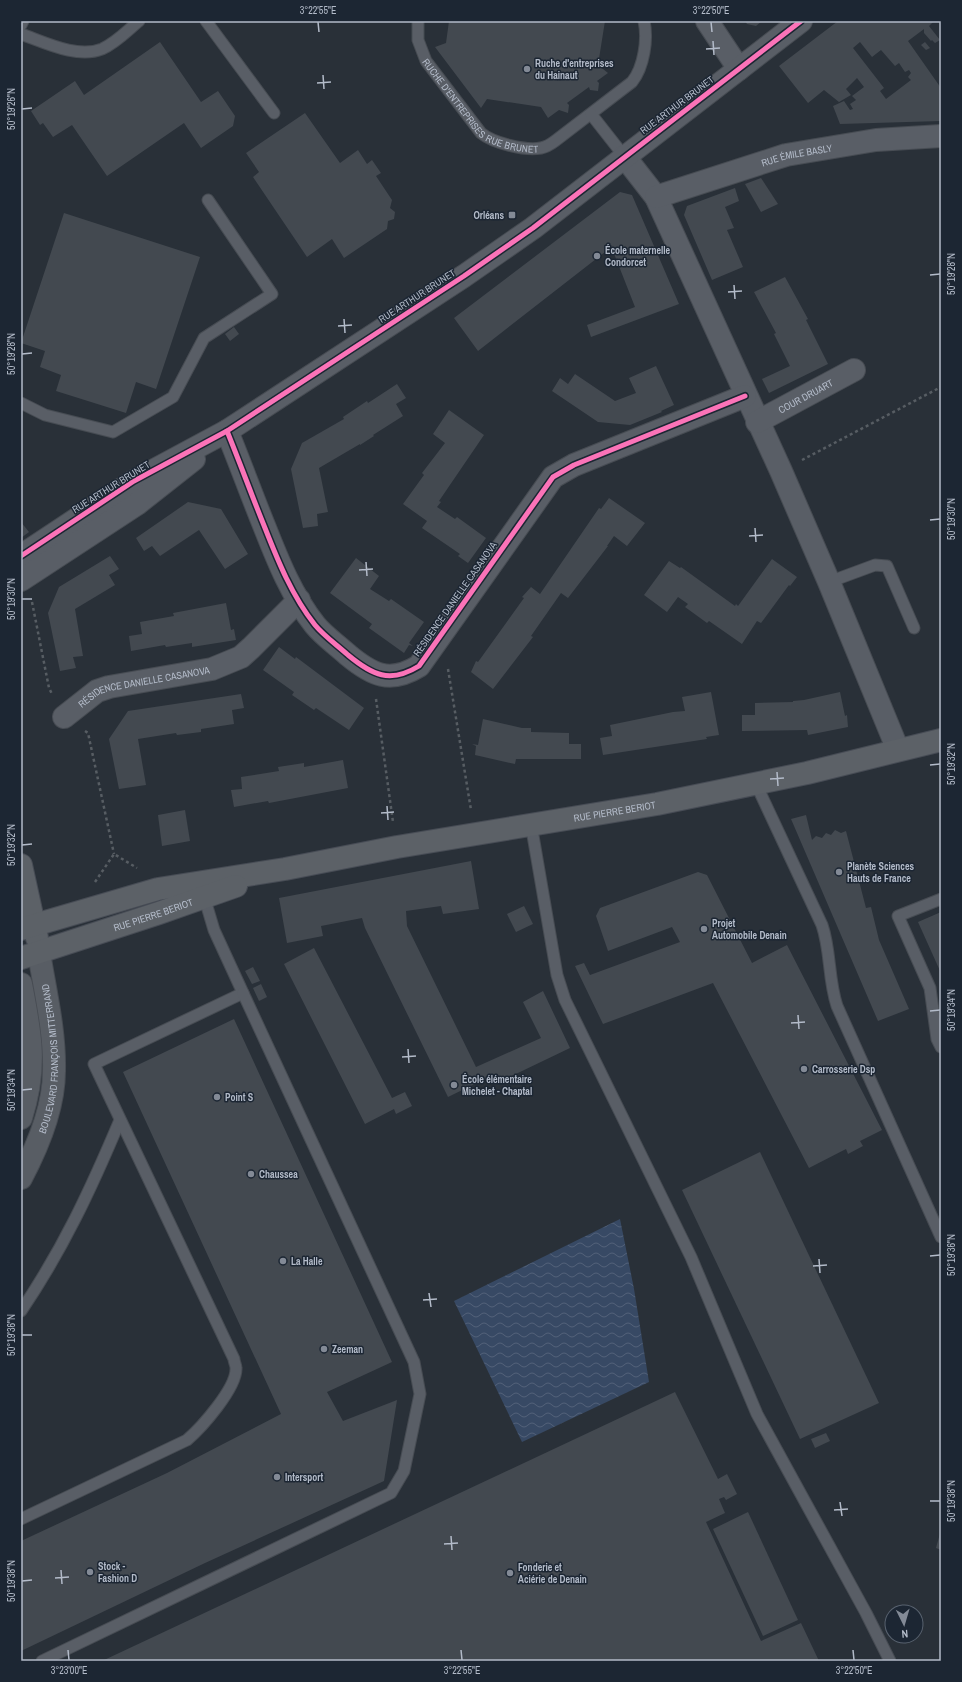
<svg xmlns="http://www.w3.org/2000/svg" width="962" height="1682" viewBox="0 0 962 1682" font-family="'Archivo Narrow',sans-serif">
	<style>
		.water { fill: url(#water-waves) }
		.building { fill: #434950; fill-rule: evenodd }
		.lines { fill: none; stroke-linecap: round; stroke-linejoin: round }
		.service-casing { stroke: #474c53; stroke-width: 13 }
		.minor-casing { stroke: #474c53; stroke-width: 24 }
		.tertiary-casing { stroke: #474c53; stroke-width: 24 }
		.secondary-casing { stroke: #474c53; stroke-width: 24 }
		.primary-casing { stroke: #474c55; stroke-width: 24 }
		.path { stroke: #575d63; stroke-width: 2.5; stroke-dasharray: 3 3; stroke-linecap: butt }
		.service { stroke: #595e66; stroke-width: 11 }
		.minor { stroke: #595e66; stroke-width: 22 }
		.tertiary { stroke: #595e66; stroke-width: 22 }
		.secondary { stroke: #585d64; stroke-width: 22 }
		.primary { stroke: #5c6167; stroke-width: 22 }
		.cycleway-casing { stroke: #1c2633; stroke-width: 8 }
		.cycleway { stroke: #fb73b8; stroke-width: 5 }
		.ticks { fill: none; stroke: #b3bbc9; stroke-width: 1.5 }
		.poi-dot { fill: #838a96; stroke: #1c2633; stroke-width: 1.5 }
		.labels { text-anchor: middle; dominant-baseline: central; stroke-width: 3; stroke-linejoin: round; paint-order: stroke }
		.poi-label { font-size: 10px; font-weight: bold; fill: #b3bbc9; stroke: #1c2633; text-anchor: start }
		.street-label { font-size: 10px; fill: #b3bbc9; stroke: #1c2633 }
		.neatline { fill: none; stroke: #b3bbc9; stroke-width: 1.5 }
		.ticks-label { font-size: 10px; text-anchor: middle; fill: #b3bbc9 }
	</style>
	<defs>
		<pattern id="water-waves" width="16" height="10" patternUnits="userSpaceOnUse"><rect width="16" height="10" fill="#374964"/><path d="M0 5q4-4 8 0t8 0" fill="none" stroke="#526179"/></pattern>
	</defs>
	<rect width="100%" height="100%" fill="#293038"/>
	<polygon class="water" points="620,1219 634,1289 649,1382 522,1442 454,1301"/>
	<g class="building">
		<polygon points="449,21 605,21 598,65 608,73 597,81 599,83 598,91 590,90 589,87 567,103 569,105 568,113 559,110 548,118 541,107 487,99 481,108 435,47 446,43"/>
		<polygon points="745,21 762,21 756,26 747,24"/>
		<path d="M838,21H934L929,26L940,40L935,43L932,40L931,41L924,33V29L908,41L941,88V121L840,124L833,106L844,101L850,110L853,109L850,104L856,100L852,96L864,87L857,78L846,89L851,95L839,102L824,90L808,103L779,66ZM860,42L872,57L881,50L895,66L899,63L905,72L909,70L911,73L908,77L911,80L886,99L880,91L884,88L853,48Z"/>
		<polygon points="160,42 201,102 218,91 235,116 233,126 201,148 184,123 107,176 72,125 53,137 43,123 40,125 31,111 75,81 84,95"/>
		<polygon points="925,42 930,48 926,50 921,45"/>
		<polygon points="305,113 340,163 358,150 367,164 372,160 381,173 376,176 392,200 390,208 395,212 394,219 388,221 387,229 344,258 332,239 307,257 253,177 259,172 246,153"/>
		<polygon points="761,178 778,204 761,212 745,184"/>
		<polygon points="735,188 739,201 725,207 734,228 727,230 743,267 712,280 684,215 687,206"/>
		<polygon points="620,192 632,195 679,304 591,337 587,325 635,307 613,251 605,252 478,351 454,318"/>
		<polygon points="64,213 200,257 156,389 136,382 126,413 56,391 61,375 40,367 45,351 21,343"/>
		<polygon points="785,277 808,319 806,320 828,364 769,393 762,379 790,366 774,334 776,333 754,292"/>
		<polygon points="234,327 239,334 230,341 225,334"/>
		<polygon points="656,366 674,405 661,411 662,412 630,425 598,422 552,391 560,378 568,384 575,374 615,401 636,393 629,378"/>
		<polygon points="397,384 406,398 396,404 403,416 373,435 374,436 360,445 360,444 319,468 328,512 317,514 318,526 303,528 291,469 302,443 344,419 343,417 367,401 368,403"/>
		<polygon points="449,410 484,435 439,501 441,502 437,507 455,519 457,517 486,538 468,563 458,556 460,554 422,528 427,521 403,504 424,475 422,473 445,443 433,434"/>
		<polygon points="609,498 645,523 627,546 614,536 607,546 608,546 568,598 561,593 531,636 533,637 493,689 471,672 476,661 478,662 524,598 522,597 531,587 540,594 599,508 601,509"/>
		<polygon points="188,502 221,509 248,554 225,569 199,530 160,556 152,546 144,551 136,538"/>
		<polygon points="21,522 29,532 21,538"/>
		<polygon points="110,556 119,569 109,575 115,585 75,609 83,656 73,657 76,668 60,671 48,613 59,587"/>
		<polygon points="356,558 379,576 370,589 389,601 391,599 424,622 409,643 413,646 409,645 404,653 369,628 372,624 330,593"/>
		<polygon points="772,559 797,577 790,586 789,585 761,623 757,621 742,644 709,621 707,623 685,607 688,604 678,597 667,612 644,595 669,561 680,568 681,567 735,606 736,604 738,606"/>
		<polygon points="226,603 231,630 234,629 236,640 192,647 192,643 166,647 165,645 131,651 129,636 142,634 140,622 174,616 173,613"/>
		<polygon points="279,647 295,659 296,657 364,708 349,730 316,708 314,710 292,695 294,692 263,670"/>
		<polygon points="711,692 719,735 706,737 707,739 603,755 600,738 612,736 610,725 673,712 685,711 682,697"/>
		<polygon points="840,692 845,716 847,715 848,727 808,735 807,730 742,731 742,715 755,715 755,703 793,702 793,701 804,700"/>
		<polygon points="241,694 244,708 232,710 234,724 201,729 201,732 177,735 176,733 138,739 146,785 119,789 109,739 128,711"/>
		<polygon points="483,719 522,728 531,728 531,732 569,733 569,744 581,744 581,759 516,759 515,764 475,755 476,746 472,744 478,745"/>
		<polygon points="343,760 348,788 269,803 268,801 234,807 231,790 242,789 241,777 279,771 278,767 304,763 304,767"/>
		<polygon points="185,810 190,841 162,846 158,815"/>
		<polygon points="806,815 812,840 816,836 822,838 826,833 831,835 835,830 841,833 846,831 866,908 871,907 879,940 909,1009 878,1021 791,819"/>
		<polygon points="471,861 479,909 443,914 441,906 406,911 407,926 476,1067 541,1038 523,1002 543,991 570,1048 499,1082 495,1074 448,1097 365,928 362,918 321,926 323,936 287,943 279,898"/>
		<polygon points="698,872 707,875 752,963 787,945 882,1130 860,1141 863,1146 848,1154 846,1149 809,1168 713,983 603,1024 575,966 584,963 590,975 680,942 672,927 608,951 596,916 600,908"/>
		<polygon points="524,906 533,924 516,932 507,914"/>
		<polygon points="941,912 941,973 918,922"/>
		<polygon points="314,948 392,1098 405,1092 412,1106 396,1114 394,1109 365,1124 284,964"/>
		<polygon points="253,967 260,981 252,984 245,971"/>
		<polygon points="261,984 267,997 259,1001 253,988"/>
		<polygon points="234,1019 392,1362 327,1392 343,1421 397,1400 384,1481 205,1563 21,1651 21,1541 167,1473 281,1414 123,1072"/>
		<polygon points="760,1152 879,1403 800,1439 682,1190"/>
		<polygon points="675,1392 718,1479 727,1474 737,1494 726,1500 724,1497 719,1499 725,1513 706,1522 761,1641 801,1623 819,1661 102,1661"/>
		<polygon points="826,1433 830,1441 815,1448 811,1439"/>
		<polygon points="748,1512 798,1620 763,1636 713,1529"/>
		<polygon points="941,1530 941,1550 936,1548"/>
	</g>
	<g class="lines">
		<g class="service-casing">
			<g id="service">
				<polyline points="206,21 274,113"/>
				<path id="s1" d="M418,21V40L426,61L481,133C493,143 525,151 541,148C546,147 551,144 555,141L632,82C644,67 648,39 644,21"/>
				<polyline points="21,25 23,21"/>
				<path d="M21,34C44,42 77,59 102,49C116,43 128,30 139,21"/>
				<polyline points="591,114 624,156"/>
				<polyline points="21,403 45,415 113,432 173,397 204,338 272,294 208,200"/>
				<polyline points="829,582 875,565 887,566 914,628"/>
				<path d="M756,784L822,925C831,951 828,979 837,1006L941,1237"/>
				<polyline points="531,824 557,975 565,1000 691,1257 757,1414 866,1613 890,1661"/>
				<polyline points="941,899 898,916 930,988 937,1039 941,1047"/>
				<path d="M21,1311C63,1249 91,1189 120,1120"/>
				<path d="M21,1519L187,1440C201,1428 237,1388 236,1368C236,1365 234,1362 234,1359L94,1064L243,993L214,930L203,893"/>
				<polyline points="42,1661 391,1493 404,1471 420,1394 414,1362 243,993"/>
			</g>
		</g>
		<g class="minor-casing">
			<g id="minor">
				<polyline points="707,21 739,69"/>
				<polyline points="624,156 656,197 781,471 829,582 898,750"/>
				<path id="s2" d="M656,197L786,155L876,140L941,136"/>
				<path id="s3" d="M757,422L854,370"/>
				<path d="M227,431C240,463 252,496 265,528C278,561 292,596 315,625C324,636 337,645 348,655C372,675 390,684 419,666L553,477L574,465L745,396"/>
				<path id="s4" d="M64,717L97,691L109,687L212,669L241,657L251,648L299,600"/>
			</g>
		</g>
		<g class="tertiary-casing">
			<g id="tertiary">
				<polyline points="21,556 134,481 227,431 464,276 533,228 801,21"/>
				<polyline points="21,580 137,504 194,459"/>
			</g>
		</g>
		<g class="secondary-casing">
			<g id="secondary">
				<path d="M21,984C31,1035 37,1067 21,1118"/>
				<path id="s5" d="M21,1178C38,1146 54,1107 54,1071C55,1031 45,991 39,953"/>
			</g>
		</g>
		<g class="primary-casing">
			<g id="primary">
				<polyline points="21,865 37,938"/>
				<path id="s6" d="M21,929L158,889L285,869L397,847L657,804L807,773L941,740"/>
				<path id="s7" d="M21,958L159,913L236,886"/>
			</g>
		</g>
		<g class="path">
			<polyline points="802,460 941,387"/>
			<polyline points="32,602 49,688 52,694"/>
			<polyline points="448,669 471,810"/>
			<polyline points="376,699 393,822"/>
			<polyline points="85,731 88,733 114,854"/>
			<polyline points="95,882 114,854 137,868"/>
		</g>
		<use href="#service" class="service"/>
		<use href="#minor" class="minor"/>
		<use href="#tertiary" class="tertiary"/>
		<use href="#secondary" class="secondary"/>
		<use href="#primary" class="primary"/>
		<g class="cycleway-casing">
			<g id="cycleway">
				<path d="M227,431C240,463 252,496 265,528C278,561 292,596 315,625C324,636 337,645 348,655C372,675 390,684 419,666L553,477L574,465L745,396"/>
				<polyline points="21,556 134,481 227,431 464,276 533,228 801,21"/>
			</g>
		</g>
		<use href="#cycleway" class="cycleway"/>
	</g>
	<path class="ticks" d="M318,22L319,32M711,22L712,32M713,41L714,55M706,49L720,48M323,75L324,89M317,83L331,82M22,109L32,108M930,275L940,274M734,285L735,299M728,292L742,291M344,319L345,333M338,326L352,325M22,354L32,353M930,520L940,519M755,528L756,542M749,536L763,535M366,562L367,576M359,570L373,569M22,599H32M930,765L940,764M777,772L778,786M770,779L784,778M387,806L388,820M381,813L394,812M22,845L32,844M930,1011L940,1010M798,1015L799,1029M791,1023L805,1022M408,1049L409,1063M402,1057L416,1056M22,1090L32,1089M930,1256L940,1255M819,1259L820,1273M813,1266L827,1265M429,1293L431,1307M423,1300L437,1299M22,1335H32M930,1501H940M840,1502L842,1516M834,1510L848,1509M451,1536L452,1550M444,1544L458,1543M61,1570L62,1584M55,1578L69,1577M22,1581L32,1580M68,1650L69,1660M461,1650L462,1660M853,1650L854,1660"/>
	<g class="poi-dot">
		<circle cx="527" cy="69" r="4"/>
		<rect x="508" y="211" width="8" height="8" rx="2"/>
		<circle cx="597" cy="256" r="4"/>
		<circle cx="839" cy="872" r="4"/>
		<circle cx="704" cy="929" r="4"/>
		<circle cx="804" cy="1069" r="4"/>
		<circle cx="454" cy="1085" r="4"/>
		<circle cx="217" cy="1097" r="4"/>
		<circle cx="251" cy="1174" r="4"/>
		<circle cx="283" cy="1261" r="4"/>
		<circle cx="324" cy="1349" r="4"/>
		<circle cx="277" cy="1477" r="4"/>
		<circle cx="90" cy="1572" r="4"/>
		<circle cx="510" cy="1573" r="4"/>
	</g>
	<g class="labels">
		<g class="poi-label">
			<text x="535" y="63">Ruche d'entreprises<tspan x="535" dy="12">du Hainaut</tspan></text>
			<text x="504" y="215" text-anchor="end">Orléans</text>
			<text x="605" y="250">École maternelle<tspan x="605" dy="12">Condorcet</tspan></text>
			<text x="847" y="866">Planète Sciences<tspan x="847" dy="12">Hauts de France</tspan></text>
			<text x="712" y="923">Projet<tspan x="712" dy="12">Automobile Denain</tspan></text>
			<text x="812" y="1069">Carrosserie Dsp</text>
			<text x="462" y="1079">École élémentaire<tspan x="462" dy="12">Michelet - Chaptal</tspan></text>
			<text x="225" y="1097">Point S</text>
			<text x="259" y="1174">Chaussea</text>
			<text x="291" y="1261">La Halle</text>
			<text x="332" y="1349">Zeeman</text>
			<text x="285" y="1477">Intersport</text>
			<text x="98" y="1566">Stock -<tspan x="98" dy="12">Fashion D</tspan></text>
			<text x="518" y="1567">Fonderie et<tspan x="518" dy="12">Aciérie de Denain</tspan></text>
		</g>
		<g class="street-label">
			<text stroke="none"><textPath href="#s1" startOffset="116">RUCHE D'ENTREPRISES RUE BRUNET</textPath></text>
			<text transform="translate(677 105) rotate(-37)">RUE ARTHUR BRUNET</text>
			<text stroke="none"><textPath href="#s2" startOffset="147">RUE ÉMILE BASLY</textPath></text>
			<text transform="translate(417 296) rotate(-33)">RUE ARTHUR BRUNET</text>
			<text stroke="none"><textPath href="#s3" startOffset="55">COUR DRUART</textPath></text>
			<text transform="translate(111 487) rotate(-32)">RUE ARTHUR BRUNET</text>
			<text transform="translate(455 599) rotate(-55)">RÉSIDENCE DANIELLE CASANOVA</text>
			<text stroke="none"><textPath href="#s4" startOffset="88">RÉSIDENCE DANIELLE CASANOVA</textPath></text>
			<text stroke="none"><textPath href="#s6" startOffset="606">RUE PIERRE BERIOT</textPath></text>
			<text stroke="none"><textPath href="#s7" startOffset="139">RUE PIERRE BERIOT</textPath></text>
			<text stroke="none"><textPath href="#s5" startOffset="125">BOULEVARD FRANÇOIS MITTERRAND</textPath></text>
		</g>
	</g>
	<rect width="962" height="1682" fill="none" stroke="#1c2633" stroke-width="44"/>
	<g transform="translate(904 1624) rotate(175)"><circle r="19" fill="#1c2633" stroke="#58626f"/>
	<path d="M0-3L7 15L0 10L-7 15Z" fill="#838a96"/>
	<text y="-6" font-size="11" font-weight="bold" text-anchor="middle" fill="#b3bbc9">N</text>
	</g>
	<rect x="22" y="22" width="918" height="1638" class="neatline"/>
	<g class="ticks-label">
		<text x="318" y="14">3°22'55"E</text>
		<text x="711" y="14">3°22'50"E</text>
		<text transform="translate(11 109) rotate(-90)" y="4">50°19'26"N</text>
		<text transform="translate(951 274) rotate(-90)" y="4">50°19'28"N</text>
		<text transform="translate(11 354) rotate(-90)" y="4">50°19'28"N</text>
		<text transform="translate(951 519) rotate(-90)" y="4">50°19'30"N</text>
		<text transform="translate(11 599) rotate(-90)" y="4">50°19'30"N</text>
		<text transform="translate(951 764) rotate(-90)" y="4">50°19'32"N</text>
		<text transform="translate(11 845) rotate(-90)" y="4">50°19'32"N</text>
		<text transform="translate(951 1010) rotate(-90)" y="4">50°19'34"N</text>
		<text transform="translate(11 1090) rotate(-90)" y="4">50°19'34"N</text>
		<text transform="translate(951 1255) rotate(-90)" y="4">50°19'36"N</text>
		<text transform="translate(11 1335) rotate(-90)" y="4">50°19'36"N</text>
		<text transform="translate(951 1501) rotate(-90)" y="4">50°19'38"N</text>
		<text transform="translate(11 1581) rotate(-90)" y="4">50°19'38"N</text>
		<text x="69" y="1674">3°23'00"E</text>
		<text x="462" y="1674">3°22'55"E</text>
		<text x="854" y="1674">3°22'50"E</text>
	</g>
</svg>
